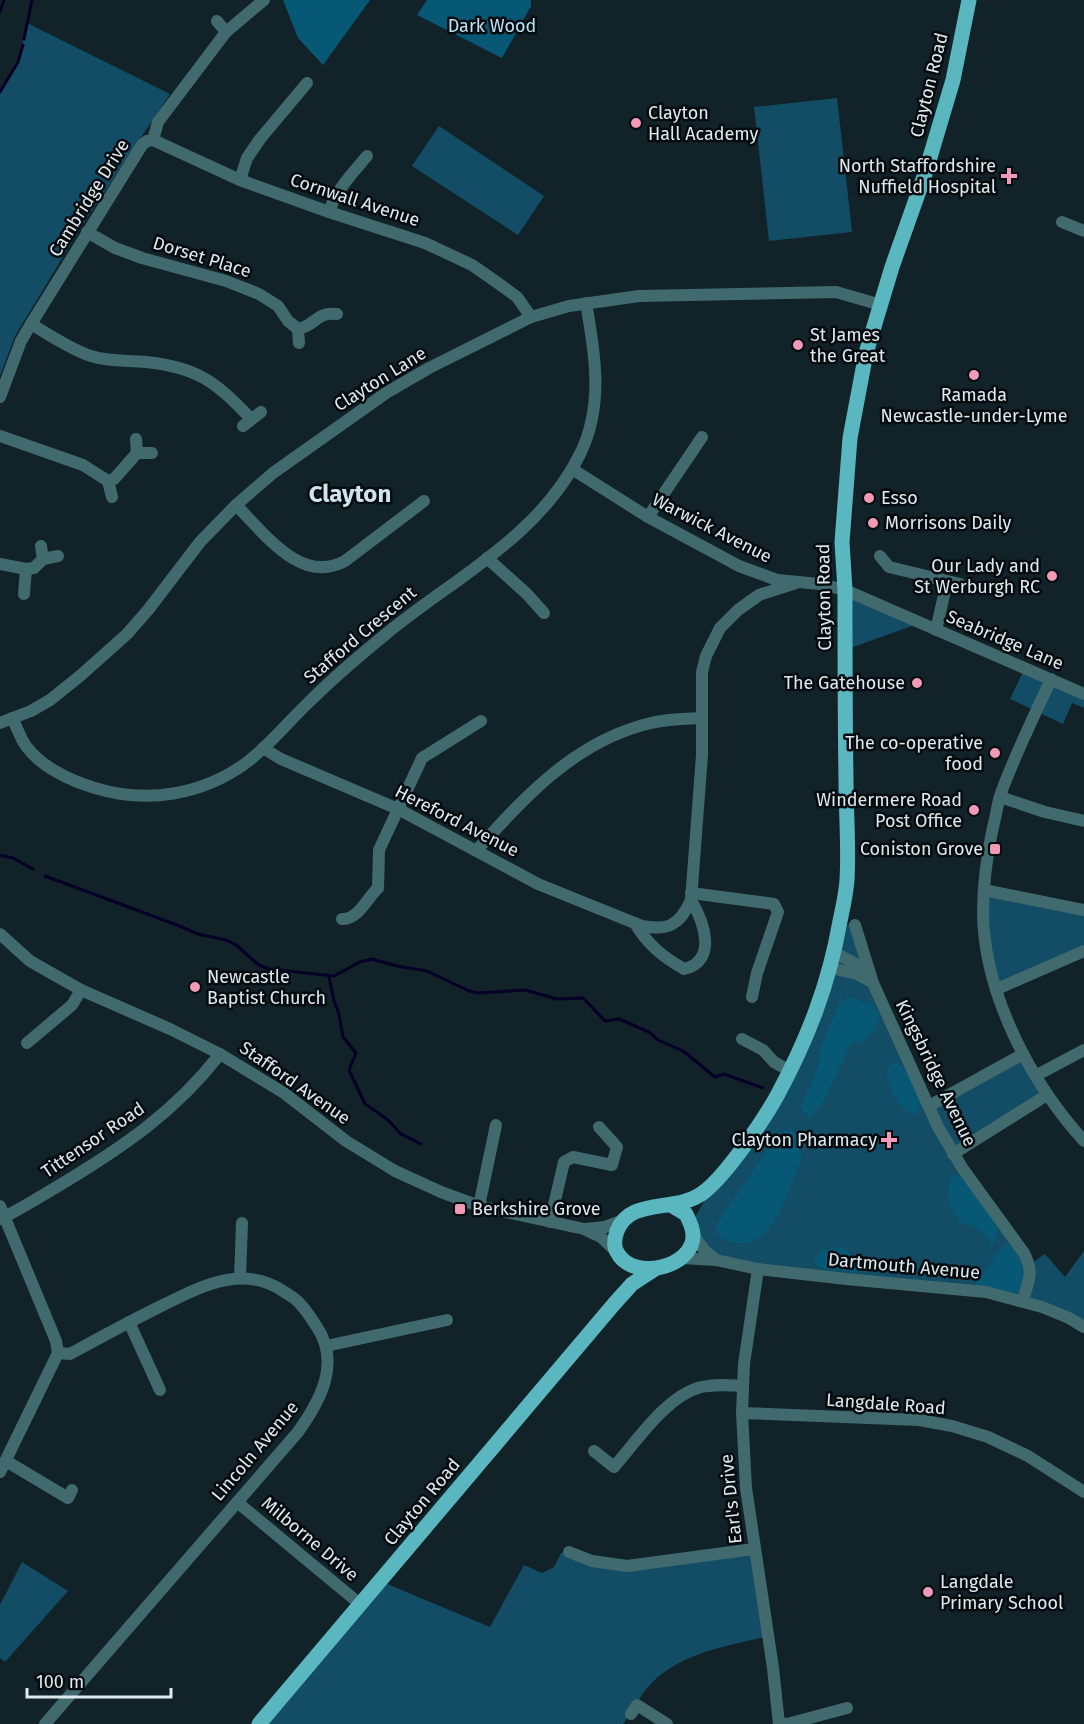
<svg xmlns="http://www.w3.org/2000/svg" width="1084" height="1724" viewBox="0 0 1084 1724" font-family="'Fira Sans',sans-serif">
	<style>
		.green { fill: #124d65 }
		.forest { fill: #075874 }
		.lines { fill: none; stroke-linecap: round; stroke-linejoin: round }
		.stream { stroke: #060026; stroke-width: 3 }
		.minor { stroke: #416a6e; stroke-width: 12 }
		.major { stroke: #5ab6bf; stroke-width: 15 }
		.poi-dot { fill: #f09ab5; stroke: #040a0d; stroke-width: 2 }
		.labels { text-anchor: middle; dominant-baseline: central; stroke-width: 5; stroke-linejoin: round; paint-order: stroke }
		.park-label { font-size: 18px; fill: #b8e3f8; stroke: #040a0d }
		.street-label { font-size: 18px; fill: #dfeaef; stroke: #040a0d }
		.poi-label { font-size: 18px; fill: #dfeaef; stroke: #040a0d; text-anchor: start }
		.district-label { font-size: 24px; font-weight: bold; fill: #cfe4ef; stroke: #040a0d }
	</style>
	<rect width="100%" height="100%" fill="#112229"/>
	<g class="green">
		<polygon points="27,23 170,94 81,227 15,336 0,376 0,92 18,62"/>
		<polygon points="837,98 852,232 769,241 754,107"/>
		<polygon points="439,126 544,196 518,235 412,166"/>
		<polygon points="845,590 920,623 845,650"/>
		<polygon points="1022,667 1084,694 1084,708 1072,703 1063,724 1010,699 1022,674"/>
		<polygon points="984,890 1084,910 1084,951 997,989"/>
		<polygon points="840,924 855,925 929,1106 1023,1054 1047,1095 953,1154 1030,1264 1045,1254 1065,1277 1084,1251 1084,1327 1023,1300 716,1260 691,1224 717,1179 803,1046"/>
		<path d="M754,1549L769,1636C726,1646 676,1653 646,1689C638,1700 632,1713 623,1724H259L380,1581L490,1627L524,1565L542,1573L554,1567L561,1553L569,1552L605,1564Z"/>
		<polygon points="22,1562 68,1591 5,1662 0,1658 0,1605"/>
	</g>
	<g class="forest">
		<polygon points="283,0 370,0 323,65 298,38"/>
		<polygon points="427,0 531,0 531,6 502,58 417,15"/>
		<polygon points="848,997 873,1004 880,1016 873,1031 862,1043 851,1043 823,1102 811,1116 803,1113 801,1105 816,1073 822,1045 838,1005"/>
		<path d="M896,1062L908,1072L922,1104L915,1115C898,1110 882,1081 889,1065Z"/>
		<path d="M785,1131H792L798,1134C799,1142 802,1154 800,1162C798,1171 793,1179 790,1188C778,1219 758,1260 719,1236L716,1225L768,1148Z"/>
		<path d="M963,1175C976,1193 1012,1224 991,1246L987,1236C982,1234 981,1230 977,1228C973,1225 967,1225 963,1223C948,1213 944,1191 952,1176Z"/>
		<path d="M1007,1244L1018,1251L1026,1272L1018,1294L976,1286V1280C989,1269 994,1253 1007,1244Z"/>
		<polygon points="843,1247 853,1258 859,1273 823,1269 813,1262 821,1250"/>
	</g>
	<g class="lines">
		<g class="stream">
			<polyline points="0,12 4,0"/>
			<polyline points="24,39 32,0"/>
			<polyline points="0,92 18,62 23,45"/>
			<polyline points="0,855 13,858 33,869"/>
			<polyline points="45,876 177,925 198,934 226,940 236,945 259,965 269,969 334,976 360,962 372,959 397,966 427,971 469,991 478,993 525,990 557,999 583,998 605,1021 619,1019 649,1032 658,1040 683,1051 715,1077 724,1074 763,1088"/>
			<polyline points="329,977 334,1001 339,1014 343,1037 356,1053 349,1070 365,1104 387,1119 401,1134 421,1144"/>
		</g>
		<g class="minor">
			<polyline points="217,21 226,32"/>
			<polyline points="153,140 240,180 329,212 425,243 472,265 495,281 517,297 531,317"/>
			<polyline points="240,180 247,158 260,139 307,83"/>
			<path d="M329,212C336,190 352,174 367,156"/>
			<polyline points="1062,222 1084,231"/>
			<path d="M87,232L115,248L142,258L226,281L259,294L278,306L288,321L298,329C317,325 315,312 337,314"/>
			<path d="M31,324C50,335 70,349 91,356C109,362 128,360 146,362C197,367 218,383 251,419"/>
			<polyline points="298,329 299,343"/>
			<polyline points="0,397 21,341 31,324 142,145 147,141 153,140 158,122 226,32 264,0"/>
			<polyline points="243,426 261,412"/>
			<polyline points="0,436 83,465 108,481 112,497"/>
			<polyline points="137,453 152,453"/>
			<polyline points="572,469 648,517 739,566 777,580 820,584 845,590 1084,694"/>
			<polyline points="108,481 114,479 137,453 136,439"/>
			<path d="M236,505C265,534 301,585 345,561L424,501"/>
			<polyline points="648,517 702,437"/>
			<polyline points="41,546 43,559"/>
			<polyline points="880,556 889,567 960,584"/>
			<polyline points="487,558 527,594 544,613"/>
			<polyline points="0,564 26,569 34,568 43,559 58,556"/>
			<polyline points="24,594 26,569"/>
			<polyline points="936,630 947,582"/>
			<path d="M1051,679C1034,717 1014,756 1000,796C997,806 996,817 993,827C987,855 983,884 983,913C984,994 1031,1083 1084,1141"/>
			<path d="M12,718C17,727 20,738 26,746C41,767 71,781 95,788C147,804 202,795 246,763C269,746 287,723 308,703C332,679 359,656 386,634C454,578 540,536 580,454C604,406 595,353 586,303"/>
			<polyline points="0,723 31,711 50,700 80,676 127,634 148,610 200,542 236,505 273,473 386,393 429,368 531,317 569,306 639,296 836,292 881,305"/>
			<path d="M263,748L281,759L398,809L538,884L642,926C668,931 680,925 691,900L702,755V672L706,656L720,628L738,610L759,595L796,583"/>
			<polyline points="1000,797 1045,812 1084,821"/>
			<path d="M477,850C525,796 577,740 651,723C667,719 685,719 701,718"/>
			<polyline points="984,890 1084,910"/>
			<polyline points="691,893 774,904 778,912 757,973 752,997"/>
			<path d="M342,919C358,920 367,898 378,888L379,850L422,758L481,721"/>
			<path d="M635,923C647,944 663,957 684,969C718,961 704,922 691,900"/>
			<path d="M855,925L873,983L938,1127L963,1169L1024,1253C1034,1273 1029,1279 1023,1300"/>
			<polyline points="0,934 30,961 81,990 170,1029 220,1054 284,1093 346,1141 395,1171 441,1192 479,1206 584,1229 601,1237 616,1251"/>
			<polyline points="835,953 860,966 868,976"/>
			<polyline points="831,968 857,974 870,981"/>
			<polyline points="997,989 1084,951"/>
			<polyline points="742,1039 763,1050 774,1062 790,1071"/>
			<polyline points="27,1043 72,1005 81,990"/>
			<polyline points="1037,1075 1084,1050"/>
			<polyline points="929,1106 1023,1054"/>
			<polyline points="953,1154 1047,1095"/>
			<polyline points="0,1206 56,1341 58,1353 0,1472"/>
			<polyline points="479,1206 496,1125"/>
			<path d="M0,1219C21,1209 41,1196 60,1185C123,1147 175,1112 220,1054"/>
			<polyline points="550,1222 564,1162 573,1157 612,1165 617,1147 599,1127"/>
			<polyline points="585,1229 605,1227 624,1220"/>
			<polyline points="694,1236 704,1250 716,1260"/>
			<polyline points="682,1258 716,1260 758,1269 846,1279 986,1292 1042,1307 1069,1318 1084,1327"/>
			<polyline points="758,1269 744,1364 742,1413 746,1488 773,1668 779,1724"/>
			<polyline points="240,1278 242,1223"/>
			<polyline points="129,1322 160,1390"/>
			<polyline points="326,1346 447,1320"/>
			<polyline points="742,1413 919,1420 952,1426 988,1437 1028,1456 1084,1492"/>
			<path d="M594,1451L614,1467C637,1441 666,1396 701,1387C715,1384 729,1385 743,1386"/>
			<polyline points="6,1461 68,1498 72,1490"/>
			<polyline points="237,1502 360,1604"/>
			<polyline points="569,1552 592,1561 627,1566 754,1549"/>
			<polyline points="631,1714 637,1705 667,1724"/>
			<polyline points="779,1723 787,1724 847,1708"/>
			<path d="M45,1724L298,1432C320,1401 341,1364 317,1327C312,1320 307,1311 301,1305C297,1299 289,1295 283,1291C241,1263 198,1288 159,1307C129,1322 99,1338 70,1354L58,1353"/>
		</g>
		<g class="major">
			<path d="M671,1205L686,1214C689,1220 693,1228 693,1235C694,1268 632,1282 617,1252C613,1246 615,1237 617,1231C631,1196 676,1214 704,1192C726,1175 764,1120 778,1094C808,1038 829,984 840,921C843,907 846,894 847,880C849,847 846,813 846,780C845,717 845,653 845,590L842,542L850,438L866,353L892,267L925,174L953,80L969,0"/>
			<polyline points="259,1724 614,1304 632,1284 655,1269"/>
		</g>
	</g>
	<g class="poi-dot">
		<circle cx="636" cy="123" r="6"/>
		<path d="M1006 167h6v6h6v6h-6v6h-6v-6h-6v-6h6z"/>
		<circle cx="798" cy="345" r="6"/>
		<circle cx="974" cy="375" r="6"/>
		<circle cx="869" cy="498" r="6"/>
		<circle cx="873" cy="523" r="6"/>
		<circle cx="1052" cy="576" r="6"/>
		<circle cx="917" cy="683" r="6"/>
		<circle cx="995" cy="753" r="6"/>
		<circle cx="974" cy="810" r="6"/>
		<rect x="989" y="843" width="12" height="12" rx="3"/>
		<circle cx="195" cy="987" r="6"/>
		<path d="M886 1131h6v6h6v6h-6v6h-6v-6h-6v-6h6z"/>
		<rect x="454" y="1203" width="12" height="12" rx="3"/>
		<circle cx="928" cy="1592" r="6"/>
	</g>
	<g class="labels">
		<g class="park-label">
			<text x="492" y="26">Dark Wood</text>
		</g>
		<g class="street-label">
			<text transform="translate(929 85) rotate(-76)">Clayton Road</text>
			<text transform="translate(89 198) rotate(-58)">Cambridge Drive</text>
			<text transform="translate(355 200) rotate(18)">Cornwall Avenue</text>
			<text transform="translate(202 257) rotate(17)">Dorset Place</text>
			<text transform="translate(380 379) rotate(-32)">Clayton Lane</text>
			<text transform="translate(712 528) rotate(27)">Warwick Avenue</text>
			<text transform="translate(824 597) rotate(-91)">Clayton Road</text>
			<text transform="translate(360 635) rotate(-40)">Stafford Crescent</text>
			<text transform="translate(1005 640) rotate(23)">Seabridge Lane</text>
			<text transform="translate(457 821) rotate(27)">Hereford Avenue</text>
			<text transform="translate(936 1073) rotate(64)">Kingsbridge Avenue</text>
			<text transform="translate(295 1083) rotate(35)">Stafford Avenue</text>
			<text transform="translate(93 1140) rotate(-34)">Tittensor Road</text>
			<text transform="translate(904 1266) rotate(5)">Dartmouth Avenue</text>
			<text transform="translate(886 1404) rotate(4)">Langdale Road</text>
			<text transform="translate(255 1451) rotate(-50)">Lincoln Avenue</text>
			<text transform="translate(731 1499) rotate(-96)">Earl's Drive</text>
			<text transform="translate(422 1502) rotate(-50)">Clayton Road</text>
			<text transform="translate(310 1539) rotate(40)">Milborne Drive</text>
		</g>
		<g class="poi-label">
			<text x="648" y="113">Clayton<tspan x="648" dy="21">Hall Academy</tspan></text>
			<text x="996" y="166" text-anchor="end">North Staffordshire<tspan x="996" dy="21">Nuffield Hospital</tspan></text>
			<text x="810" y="335">St James<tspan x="810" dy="21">the Great</tspan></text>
			<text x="974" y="395" text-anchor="middle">Ramada<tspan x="974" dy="21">Newcastle-under-Lyme</tspan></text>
			<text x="881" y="498">Esso</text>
			<text x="885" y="523">Morrisons Daily</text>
			<text x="1040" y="566" text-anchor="end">Our Lady and<tspan x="1040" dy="21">St Werburgh RC</tspan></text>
			<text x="905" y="683" text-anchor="end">The Gatehouse</text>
			<text x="983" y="743" text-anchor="end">The co-operative<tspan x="983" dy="21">food</tspan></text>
			<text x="962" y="800" text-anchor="end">Windermere Road<tspan x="962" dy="21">Post Office</tspan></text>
			<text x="983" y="849" text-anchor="end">Coniston Grove</text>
			<text x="207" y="977">Newcastle<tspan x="207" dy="21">Baptist Church</tspan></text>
			<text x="877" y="1140" text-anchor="end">Clayton Pharmacy</text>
			<text x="472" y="1209">Berkshire Grove</text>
			<text x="940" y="1582">Langdale<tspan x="940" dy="21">Primary School</tspan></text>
		</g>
		<g class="district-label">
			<text x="350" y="494">Clayton</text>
		</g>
	</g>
	<path d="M27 1688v9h144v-9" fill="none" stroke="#dfeaef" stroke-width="3"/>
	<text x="36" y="1688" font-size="18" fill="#dfeaef" stroke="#040a0d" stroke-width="4.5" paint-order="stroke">100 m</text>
</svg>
